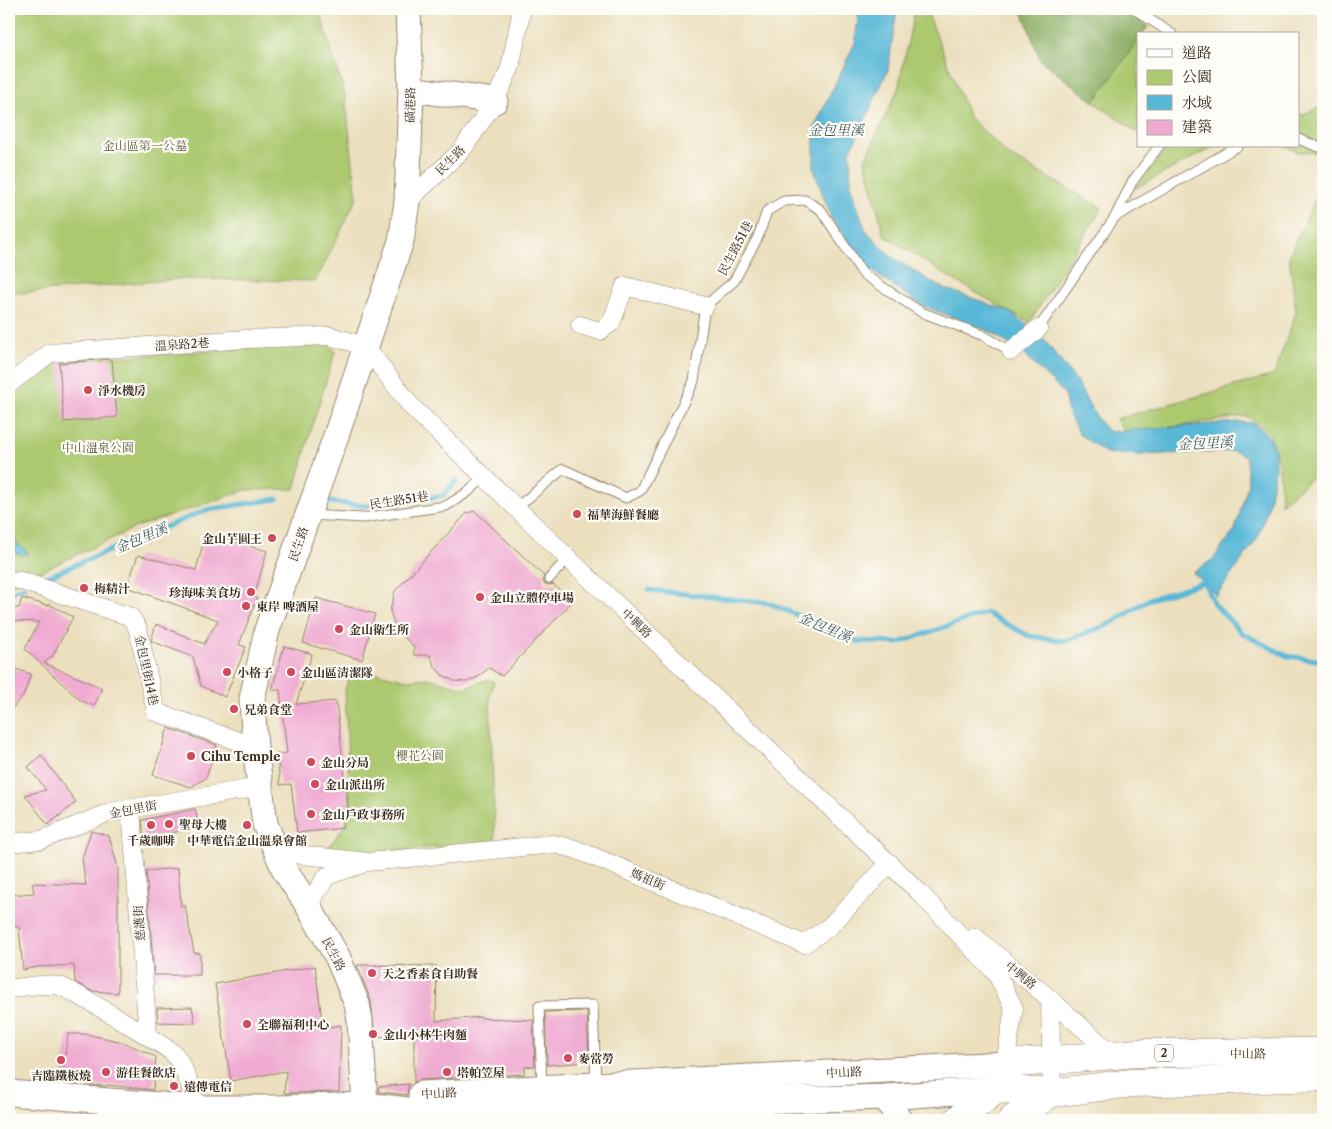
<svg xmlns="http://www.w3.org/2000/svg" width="1332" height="1129" viewBox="0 0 1332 1129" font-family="'Libre Caslon Text','Noto Serif TC',serif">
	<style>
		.green { fill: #acc970; stroke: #747a47 }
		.forest { fill: #89ad62; stroke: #626c40 }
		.water { fill: #59b8d7; stroke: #4a717a }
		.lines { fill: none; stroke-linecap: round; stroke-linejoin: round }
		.stream { stroke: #59b8d7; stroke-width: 5 }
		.building { fill: #f0abd2 }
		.lane-casing { stroke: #93846e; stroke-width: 11 }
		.street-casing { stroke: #93846e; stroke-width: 19 }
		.secondary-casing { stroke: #93846e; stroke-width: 27 }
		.primary-casing { stroke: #93846e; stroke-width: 29 }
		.lane { stroke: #fff; stroke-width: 9 }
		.street { stroke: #fff; stroke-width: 18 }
		.secondary { stroke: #fff; stroke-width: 25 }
		.primary { stroke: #fff; stroke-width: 28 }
		.poi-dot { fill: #d1495b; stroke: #fdfcf7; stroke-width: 2 }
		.labels { text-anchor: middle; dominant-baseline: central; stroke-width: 4.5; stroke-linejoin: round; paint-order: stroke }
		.shield { fill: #fdfcf7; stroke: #75695f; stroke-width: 1 }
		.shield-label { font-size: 11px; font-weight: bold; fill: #3b2a1e }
		.street-label { font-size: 12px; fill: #3b2a1e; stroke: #fdfcf7 }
		.park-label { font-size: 12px; fill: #5d5a37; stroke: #fdfcf7 }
		.poi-label { font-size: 12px; font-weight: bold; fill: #3b2a1e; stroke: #fdfcf7; text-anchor: start }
		.water-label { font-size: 14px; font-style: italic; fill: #465c5f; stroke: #fdfcf7 }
	</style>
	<rect width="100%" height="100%" fill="#fdfcf7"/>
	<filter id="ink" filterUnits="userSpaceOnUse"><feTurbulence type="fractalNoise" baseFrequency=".02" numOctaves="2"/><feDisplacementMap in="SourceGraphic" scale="10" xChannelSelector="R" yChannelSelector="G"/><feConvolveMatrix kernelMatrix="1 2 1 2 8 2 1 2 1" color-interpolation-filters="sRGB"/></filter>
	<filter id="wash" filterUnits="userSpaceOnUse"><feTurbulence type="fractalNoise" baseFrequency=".0096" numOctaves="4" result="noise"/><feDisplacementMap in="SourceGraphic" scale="20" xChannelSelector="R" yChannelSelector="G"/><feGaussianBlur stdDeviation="1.12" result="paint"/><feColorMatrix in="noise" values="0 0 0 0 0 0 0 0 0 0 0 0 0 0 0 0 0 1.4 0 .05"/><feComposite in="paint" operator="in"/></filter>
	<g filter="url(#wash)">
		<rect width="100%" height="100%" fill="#ebdfbd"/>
		<g class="green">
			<polygon points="9,9 319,9 345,95 357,198 316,281 179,279 9,294"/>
			<polygon points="915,9 926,9 969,117 1008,155 1102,208 1029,323 949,277 884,235 865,160 898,89"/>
			<polygon points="1138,40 1138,133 1094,102"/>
			<polygon points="1323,106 1323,153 1299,152 1284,146 1298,146 1298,116"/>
			<polygon points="1169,146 1215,146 1134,189"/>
			<polygon points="1323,184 1323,468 1281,504 1279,463 1268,431 1246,416 1126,434 1116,419 1274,375 1296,312 1289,255"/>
			<polygon points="329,343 335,352 311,430 295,489 246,490 139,526 9,586 9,394 44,371 56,361"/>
			<polygon points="353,667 407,680 428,678 464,688 488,679 494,682 490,698 495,841 349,856 324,853 343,828 350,812 345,690"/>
		</g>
		<polygon class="forest" points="1026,9 1123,9 1148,26 1143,34 1138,34 1138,40 1094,102 1040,60 1023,13"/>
		<g class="water">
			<polygon points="859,9 897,9 888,70 850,152 851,187 865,229 889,255 938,286 1008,311 1042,337 1076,381 1098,420 1109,432 1238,422 1253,423 1265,432 1275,449 1275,469 1268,507 1257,539 1216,596 1204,582 1193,573 1213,559 1235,530 1248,484 1246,456 1234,451 1139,455 1106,453 1080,435 1068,413 1064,393 1021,352 991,332 921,305 866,267 832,220 814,170 814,128 855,43"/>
			<polygon points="9,528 16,543 29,553 24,555 9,551"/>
		</g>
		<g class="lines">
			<g class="stream">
				<polyline points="330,502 366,506 443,496 456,481"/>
				<polyline points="37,581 206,510 277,499"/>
				<polyline points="649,590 769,603 857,641 898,643 986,613 1029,636 1065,641 1108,625 1150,599 1204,582 1214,604 1242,633 1287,656 1323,661"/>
				<polyline points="9,593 24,587"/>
			</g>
		</g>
		<g id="blocks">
			<g class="building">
				<polygon points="112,359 117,417 64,422 59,363"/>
				<polygon points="475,511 544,576 543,580 544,583 548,585 553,584 572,602 502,676 489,668 478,677 467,682 454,681 441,674 434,665 430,655 414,655 414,647 396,629 390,611 395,591 467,513"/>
				<polygon points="206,533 267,551 254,597 257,598 239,645 246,647 225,697 201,686 193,657 151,641 156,624 204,644 218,620 127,587 138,555 196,570"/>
				<polygon points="22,598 48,606 49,604 73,617 53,655 44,663 102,688 94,706 80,700 25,649 39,622 9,621 9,608 19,608"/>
				<polygon points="316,598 375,614 362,660 303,643"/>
				<polygon points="284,646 312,654 296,704 336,701 349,813 341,815 343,828 297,833 291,784 280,785 277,754 287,753 280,690 272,690"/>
				<polygon points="13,668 31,674 23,696 9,712 9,679"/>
				<polygon points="168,728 217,745 206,778 191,787 153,775"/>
				<polygon points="41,755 76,802 48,825 25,795 46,790 28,767"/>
				<polygon points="195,809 199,827 144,839 142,820"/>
				<polygon points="91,831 109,836 118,868 118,993 92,991 75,982 74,965 38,967 23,970 19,927 11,925 9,895 34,893 32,883 86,885 82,859"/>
				<polygon points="178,868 181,906 185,905 194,953 200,953 200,975 154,975 146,871"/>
				<polygon points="357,965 437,966 436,1021 481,1017 481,1018 533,1020 535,1066 525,1067 524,1074 420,1080 414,1082 414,1034 375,1037 371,1001"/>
				<polygon points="315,966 323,1028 341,1025 339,1092 284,1093 286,1071 231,1081 215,984"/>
				<polygon points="192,1007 195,1023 158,1022 157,1008"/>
				<polygon points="587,1011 589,1062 547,1065 545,1012"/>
				<polygon points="68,1034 86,1034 123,1042 156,1057 153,1090 107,1085 106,1086 61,1083"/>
				<polygon points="409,1084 407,1095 379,1092 378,1087"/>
			</g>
		</g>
	</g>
	<g filter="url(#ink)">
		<use href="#blocks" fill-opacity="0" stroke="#93846e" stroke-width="1"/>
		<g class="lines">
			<g class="lane-casing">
				<g id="lane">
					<polyline points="1134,9 1172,34"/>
					<polyline points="1298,139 1319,147 1323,146"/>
					<polyline points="1115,217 1238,146"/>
					<polyline points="1038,329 1115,217 1132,182 1159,146"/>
					<polyline points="516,508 563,469 626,498 640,491 694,381 705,306 734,281 758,237 767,211 784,201 805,200 821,210 863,274 921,312 982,335 1011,351"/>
					<polyline points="311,515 363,518 446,506 468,492 485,477"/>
					<polyline points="549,579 568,558"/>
					<polyline points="542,1087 539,1006 593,1005 596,1084"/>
				</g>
			</g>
			<g class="street-casing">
				<g id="street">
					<polyline points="407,202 462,150 495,101 510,68 522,9"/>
					<polyline points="580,325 600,331 611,323 625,286 705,306"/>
					<polyline points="1011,351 1038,329"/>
					<polyline points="9,384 50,353 246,339 330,336 365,346 411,406 568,558 918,891 996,973 1014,1008 1005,1064"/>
					<polyline points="18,580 131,617 138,629 156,712 255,747"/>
					<polyline points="131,810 148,1036"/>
					<polyline points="9,843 41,840 110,812 261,787"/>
					<polyline points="276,852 368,862 554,844 575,849 804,944 829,927 890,863"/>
					<polyline points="312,912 314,896 327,876 362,864"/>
					<polyline points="975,937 1050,999 1052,1093"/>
					<path d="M9,989C25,987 43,983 59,986C67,987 170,1048 175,1055C186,1070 192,1090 197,1108"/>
					<polyline points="1050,999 1114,1056"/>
				</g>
			</g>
			<g class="secondary-casing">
				<g id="secondary">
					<polyline points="411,89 495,101"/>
					<polyline points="9,1093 197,1108 278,1108 365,1105 416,1111 886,1097 997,1089"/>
					<polyline points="421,1094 1005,1064"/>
					<polyline points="886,1097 899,1120"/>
					<polyline points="365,1105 360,1020 357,1004 338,958 307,904 285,871 265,824 255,747 252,699 267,630 336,436 401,241 407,202 411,89 408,9"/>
				</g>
			</g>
			<g class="primary-casing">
				<g id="primary">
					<polyline points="997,1089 1052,1093 1132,1083 1323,1077"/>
					<polyline points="957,1120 997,1089 1005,1064 1137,1053 1323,1052"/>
					<polyline points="1012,1120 1025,1110 1052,1093"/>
				</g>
			</g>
			<use href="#lane" class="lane"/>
			<use href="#street" class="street"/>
			<use href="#secondary" class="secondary"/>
			<use href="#primary" class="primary"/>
		</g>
	</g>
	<g class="poi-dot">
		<circle cx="88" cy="390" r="5"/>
		<circle cx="577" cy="514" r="5"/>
		<circle cx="272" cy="538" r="5"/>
		<circle cx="84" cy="588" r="5"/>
		<circle cx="251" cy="592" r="5"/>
		<circle cx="480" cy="597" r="5"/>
		<circle cx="246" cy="606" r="5"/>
		<circle cx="339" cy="629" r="5"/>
		<circle cx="227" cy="672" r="5"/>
		<circle cx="291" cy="672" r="5"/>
		<circle cx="234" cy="709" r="5"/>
		<circle cx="191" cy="756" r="5"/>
		<circle cx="311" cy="762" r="5"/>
		<circle cx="315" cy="784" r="5"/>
		<circle cx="311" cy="814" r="5"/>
		<circle cx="169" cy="824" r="5"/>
		<circle cx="151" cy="825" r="5"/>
		<circle cx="247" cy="825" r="5"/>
		<circle cx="372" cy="973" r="5"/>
		<circle cx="247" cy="1024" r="5"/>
		<circle cx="373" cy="1034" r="5"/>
		<circle cx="568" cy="1058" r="5"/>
		<circle cx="61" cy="1060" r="5"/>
		<circle cx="106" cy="1072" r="5"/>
		<circle cx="447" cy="1072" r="5"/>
		<circle cx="174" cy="1086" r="5"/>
	</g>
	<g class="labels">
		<rect class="shield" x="1155" y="1044.5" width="18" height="17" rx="4"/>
		<g class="shield-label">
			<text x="1164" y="1053">2</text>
		</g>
		<g class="street-label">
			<text transform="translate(410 105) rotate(-89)">磺港路</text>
			<text transform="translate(450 160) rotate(-45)">民生路</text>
			<text transform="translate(735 248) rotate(-62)">民生路51巷</text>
			<text transform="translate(182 344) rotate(-4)">溫泉路2巷</text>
			<text transform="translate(399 500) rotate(-9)">民生路51巷</text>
			<text transform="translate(298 544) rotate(-71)">民生路</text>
			<text transform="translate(637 623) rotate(43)">中興路</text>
			<text transform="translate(147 670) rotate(78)">金包里街14巷</text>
			<text transform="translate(133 809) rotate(-11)">金包里街</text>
			<text transform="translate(648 879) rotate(23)">媽祖街</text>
			<text transform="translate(139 923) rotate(-94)">慈護街</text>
			<text transform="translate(334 954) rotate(63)">民生路</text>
			<text transform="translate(1021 975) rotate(39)">中興路</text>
			<text x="1248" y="1053">中山路</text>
			<text transform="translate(844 1072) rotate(-3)">中山路</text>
			<text transform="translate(439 1093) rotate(-3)">中山路</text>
		</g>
		<g class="park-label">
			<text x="145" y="145">金山區第一公墓</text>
			<text x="98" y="447">中山溫泉公園</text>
			<text x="420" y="755">櫻花公園</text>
		</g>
		<g class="poi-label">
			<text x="98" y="390">淨水機房</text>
			<text x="587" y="514">福華海鮮餐廳</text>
			<text x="262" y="538" text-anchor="end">金山芋圓王</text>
			<text x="94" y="588">梅精汁</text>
			<text x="241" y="592" text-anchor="end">珍海味美食坊</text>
			<text x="490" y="597">金山立體停車場</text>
			<text x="256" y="606">東岸 啤酒屋</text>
			<text x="349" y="629">金山衛生所</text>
			<text x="237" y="672">小格子</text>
			<text x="301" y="672">金山區清潔隊</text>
			<text x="244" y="709">兄弟食堂</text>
			<text x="201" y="756">Cihu Temple</text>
			<text x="321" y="762">金山分局</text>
			<text x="325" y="784">金山派出所</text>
			<text x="321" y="814">金山戶政事務所</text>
			<text x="179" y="824">聖母大樓</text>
			<text x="151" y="840" text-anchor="middle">千歲咖啡</text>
			<text x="247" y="840" text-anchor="middle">中華電信金山溫泉會館</text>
			<text x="382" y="973">天之香素食自助餐</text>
			<text x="257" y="1024">全聯福利中心</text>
			<text x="383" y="1034">金山小林牛肉麵</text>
			<text x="578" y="1058">麥當勞</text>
			<text x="116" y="1072">游佳餐飲店</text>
			<text x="457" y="1072">塔帕笠屋</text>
			<text x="61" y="1075" text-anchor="middle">吉臨鐵板燒</text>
			<text x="184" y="1086">遠傳電信</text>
		</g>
		<g class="water-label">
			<text x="836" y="130">金包里溪</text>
			<text transform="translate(1205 443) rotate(-3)">金包里溪</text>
			<text transform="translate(141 538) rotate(-23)">金包里溪</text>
			<text transform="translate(825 627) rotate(23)">金包里溪</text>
		</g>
	</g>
	<rect width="1332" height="1129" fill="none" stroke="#fdfcf7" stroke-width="30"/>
	<rect x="1137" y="32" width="162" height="115" fill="#fdfcf7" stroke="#afa8a0"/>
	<rect x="1147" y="49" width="25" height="8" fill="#ffffff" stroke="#afa8a0"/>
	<text x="1182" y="58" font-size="15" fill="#3b2a1e">道路</text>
	<rect x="1147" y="70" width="25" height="15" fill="#acc970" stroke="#afa8a0"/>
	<text x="1182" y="82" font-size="15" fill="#3b2a1e">公園</text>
	<rect x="1147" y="95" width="25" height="15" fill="#59b8d7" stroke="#afa8a0"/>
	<text x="1182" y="108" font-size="15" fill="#3b2a1e">水域</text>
	<rect x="1147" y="120" width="25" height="15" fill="#f0abd2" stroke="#afa8a0"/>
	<text x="1182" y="132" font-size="15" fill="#3b2a1e">建築</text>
</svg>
